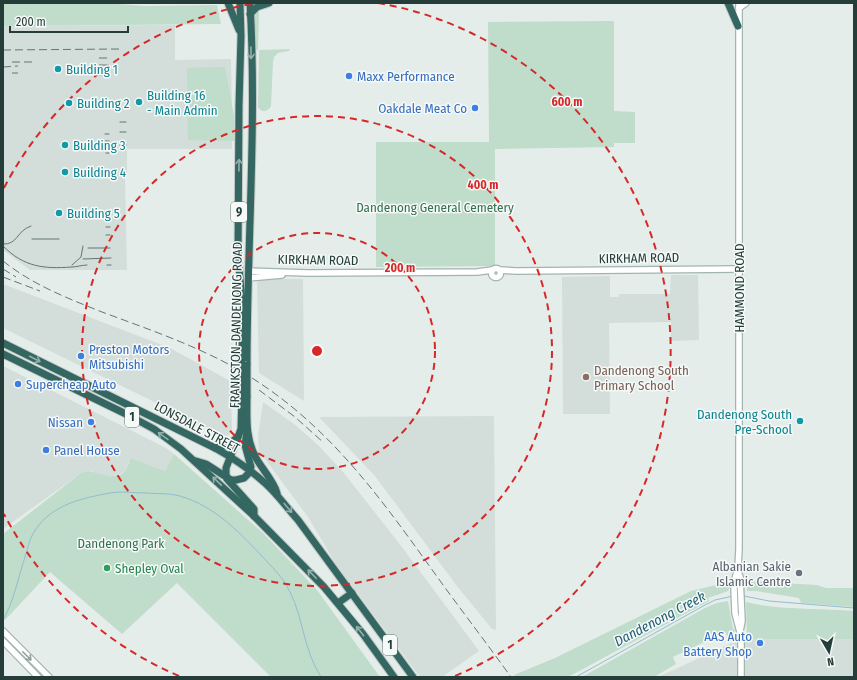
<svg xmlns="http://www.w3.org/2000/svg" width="857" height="680" viewBox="0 0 857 680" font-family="'Fira Sans Condensed',sans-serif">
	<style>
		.built { fill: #d3ddd9 }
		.green { fill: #c0dcca }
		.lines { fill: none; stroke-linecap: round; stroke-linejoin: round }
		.stream { stroke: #92becd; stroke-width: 1 }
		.secondary-casing { stroke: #a1b5af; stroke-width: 8 }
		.highway-casing { stroke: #c2c9c8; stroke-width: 9 }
		.secondary { stroke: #fff; stroke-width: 5.5 }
		.highway { stroke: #346761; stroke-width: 7 }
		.tram { stroke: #607874; stroke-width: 1 }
		.rail { stroke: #607874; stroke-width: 1; stroke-dasharray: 8 4; stroke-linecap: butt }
		.highway-bridge-casing { stroke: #c2c9c8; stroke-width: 9; stroke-linecap: butt }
		.highway-bridge { stroke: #346761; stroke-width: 7 }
		.oneway { stroke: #94b0ac }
		.oneway2 { stroke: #929e9c }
		.ring { fill: none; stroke: #d62828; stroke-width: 2; stroke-dasharray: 7 5 }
		.culture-dot { fill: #0f9aa8; stroke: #f5f9f8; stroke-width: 1.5 }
		.shop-dot { fill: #3f7fe0; stroke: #f5f9f8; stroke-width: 1.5 }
		.education-dot { fill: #8d6e63; stroke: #f5f9f8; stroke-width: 1.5 }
		.leisure-dot { fill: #2e9e5b; stroke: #f5f9f8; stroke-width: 1.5 }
		.worship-dot { fill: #6b7280; stroke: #f5f9f8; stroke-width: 1.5 }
		.labels { text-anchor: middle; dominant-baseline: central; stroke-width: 3; stroke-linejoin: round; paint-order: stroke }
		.shield { fill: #f5f9f8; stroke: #637572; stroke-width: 1 }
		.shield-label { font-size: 12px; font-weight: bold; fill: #253d39 }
		.culture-label { font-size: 13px; fill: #0d838f; stroke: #f5f9f8; text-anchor: start }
		.shop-label { font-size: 13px; fill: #366cbe; stroke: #f5f9f8; text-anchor: start }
		.park-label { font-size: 13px; fill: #337150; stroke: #f5f9f8 }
		.street-label { font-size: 13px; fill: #253d39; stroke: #f5f9f8 }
		.education-label { font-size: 13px; fill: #785e54; stroke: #f5f9f8; text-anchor: start }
		.worship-label { font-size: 13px; fill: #5b616d; stroke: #f5f9f8; text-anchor: end }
		.leisure-label { font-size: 13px; fill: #27864d; stroke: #f5f9f8; text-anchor: start }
		.water-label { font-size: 14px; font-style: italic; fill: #246074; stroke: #f5f9f8 }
		.centre { fill: #d62828; stroke: #f5f9f8; stroke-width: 2 }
		.ring-label { font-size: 12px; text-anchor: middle; font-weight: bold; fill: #d62828; stroke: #f5f9f8; stroke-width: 3; stroke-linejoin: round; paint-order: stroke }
	</style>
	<rect width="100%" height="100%" fill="#e5edea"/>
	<g class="built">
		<polygon points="175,25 175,60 231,59 232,117 232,149 127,149 127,175 125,177 127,270 30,270 3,250 3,26"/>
		<polygon points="671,275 698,275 699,340 671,341 671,322 609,323 610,414 563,414 562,277 610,276 610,297 619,297 619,294 670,294"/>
		<polygon points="261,279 303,279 304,401 259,373 257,283"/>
		<polygon points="3,284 170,348 232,382 233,383 234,395 231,397 232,429 231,433 226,437 3,328"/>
		<polygon points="3,366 166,448 174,454 165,471 131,458 124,472 120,474 113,476 100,475 92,471 81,473 3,529"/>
		<polygon points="263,402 294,424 318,445 343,472 402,547 479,651 442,677 420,677 336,564 308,517 259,451 258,436"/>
		<polygon points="493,416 494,417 496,630 492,629 457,586 375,476 319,417"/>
		<polygon points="747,639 854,639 854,677 658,677 732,643"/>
	</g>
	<g class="green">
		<polygon points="3,3 104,3 145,6 217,5 221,24 3,26"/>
		<polygon points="257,9 259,12 258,51 255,47 254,16 254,13"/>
		<polygon points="614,21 614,111 635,112 635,143 614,143 614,147 495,149 495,266 376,267 376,142 489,142 488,22"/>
		<path d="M290,49L289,51L278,53L274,57L273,62L271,106C268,112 261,113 258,107L259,50Z"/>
		<polygon points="225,67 234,116 234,141 188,140 187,68"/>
		<path d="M174,454L264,534L317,590L380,677H271L177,583L122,634L50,572L5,620L3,618V534L81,473C85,472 90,471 93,472C102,474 116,480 124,472C127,469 129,462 131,458L165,471Z"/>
		<polygon points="745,581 817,585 826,588 854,588 854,607 801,603 799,598 756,591 747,591 747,584"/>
		<polygon points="720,584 724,584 730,586 728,591 708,598 709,601 568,677 516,677 514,675 555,658 691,591"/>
		<polygon points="728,601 733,629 735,630 733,634 728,637 725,632 673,657 676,664 654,677 582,677 705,608 717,603"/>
		<path d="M746,602C778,610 820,608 854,611V639H747Z"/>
	</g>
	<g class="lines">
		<g class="stream">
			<polyline points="744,596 769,601 854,608"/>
			<path d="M3,620C14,601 18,578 25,557C28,547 30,537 36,529C53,504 83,498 110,493C122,491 134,493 147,493C157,494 169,493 180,496C214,506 237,530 260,554C271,566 283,577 290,592C304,620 303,649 321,677"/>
			<polyline points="576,677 705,605 715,600 733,596"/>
		</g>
		<g class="secondary-casing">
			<g id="secondary">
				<polyline points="739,3 739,549 738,568 735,579 734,587 735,613 741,636 741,677"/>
				<polyline points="739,8 746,3"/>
				<circle cx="496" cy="273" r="4.5"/>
				<polyline points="500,270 516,271 739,269"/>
				<polyline points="248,271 308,273 477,272 492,270"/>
				<polyline points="248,278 282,275"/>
				<polyline points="738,572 740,577 742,621 740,631"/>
				<polyline points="3,631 49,677"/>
				<polyline points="3,641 38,677"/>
			</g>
		</g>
		<g class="highway-casing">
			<g id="highway">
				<polyline points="228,3 239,30"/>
				<polyline points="240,3 241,36 239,105 238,255 242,302 242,361"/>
				<polyline points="728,3 738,26"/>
				<polyline points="250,14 257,7 269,3"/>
				<path d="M3,343L215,448C233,458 251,470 266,484C278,495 287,508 298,520L413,677"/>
				<polyline points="3,354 128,415 154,429 181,449 254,516 324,587 363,634 394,677"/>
				<path d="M247,365C247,244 257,123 250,3"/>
				<polyline points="242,393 241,429 226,468 226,474 227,479 254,509 254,516"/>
				<path d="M247,396C247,418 245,438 256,458C262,469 273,480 277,493"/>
				<polyline points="215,448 228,445 238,437"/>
				<polyline points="196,461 206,464 231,480 236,480 244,478 249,473 251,467 245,445 247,430"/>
				<polyline points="338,603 352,593"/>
			</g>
		</g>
		<use href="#secondary" class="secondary"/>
		<use href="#highway" class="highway"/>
		<g class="tram">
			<polyline points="120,122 126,122"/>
			<polyline points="120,132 126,132"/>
			<polyline points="105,134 109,134"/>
			<polyline points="105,141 109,141"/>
			<polyline points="120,145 126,145"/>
			<polyline points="106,153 109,153"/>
			<polyline points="107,220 110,220"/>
			<polyline points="106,227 110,227"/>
			<polyline points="106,235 110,235"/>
			<polyline points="32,239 59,239"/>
			<path d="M3,244C18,245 16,231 31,226"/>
			<path d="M3,246C24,267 43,269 72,267C77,267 82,265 87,265"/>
			<polyline points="88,248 110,248"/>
			<polyline points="83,259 111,258"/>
			<polyline points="72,265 81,257 83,246"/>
			<polyline points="107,265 111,265"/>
		</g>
		<g class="rail">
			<polyline points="3,50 119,49"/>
			<polyline points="99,58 108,58"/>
			<polyline points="12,62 35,62"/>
			<polyline points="99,65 108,65"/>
			<polyline points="3,67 18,66"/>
			<polyline points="12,73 18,73"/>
			<polyline points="99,75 109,75"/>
			<path d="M3,261C33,285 67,298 102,312C145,328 189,343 230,365C321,415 374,489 433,571C458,606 485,641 511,677"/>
			<polyline points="3,269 16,277"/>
			<polyline points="3,277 40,291"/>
			<polyline points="259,390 295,417 324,443"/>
		</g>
		<g class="highway-bridge-casing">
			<g id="highway-bridge">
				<polyline points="242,393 242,361"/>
				<polyline points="247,396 247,365"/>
			</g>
		</g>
		<use href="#highway-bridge" class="highway-bridge"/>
	</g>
	<defs><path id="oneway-shaft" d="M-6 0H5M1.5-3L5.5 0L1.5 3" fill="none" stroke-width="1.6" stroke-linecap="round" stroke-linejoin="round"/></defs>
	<g class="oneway">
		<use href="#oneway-shaft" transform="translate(251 53) rotate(89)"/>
		<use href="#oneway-shaft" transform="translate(239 165) rotate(-89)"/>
		<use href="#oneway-shaft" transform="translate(35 359) rotate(27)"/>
		<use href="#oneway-shaft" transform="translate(163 436) rotate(-145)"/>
		<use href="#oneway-shaft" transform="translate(217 481) rotate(-136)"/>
		<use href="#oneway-shaft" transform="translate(288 508) rotate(50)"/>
		<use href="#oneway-shaft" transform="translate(312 574) rotate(-134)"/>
		<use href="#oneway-shaft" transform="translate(360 631) rotate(-128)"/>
	</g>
	<use class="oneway2" href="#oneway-shaft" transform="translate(27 656) rotate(45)"/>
	<g class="ring">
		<circle cx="317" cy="351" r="118"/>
		<circle cx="317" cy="351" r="235"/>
		<path d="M179 676A353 353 0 0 1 4 514M4 188A353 353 0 0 1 256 3M378 3A353 353 0 0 1 455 676"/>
	</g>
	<g class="culture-dot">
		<circle cx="58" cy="69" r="4"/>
		<circle cx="139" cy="102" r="4"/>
		<circle cx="69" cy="103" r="4"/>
		<circle cx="65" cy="145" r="4"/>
		<circle cx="65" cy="172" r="4"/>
		<circle cx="59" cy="213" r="4"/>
		<circle cx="800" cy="421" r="4"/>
	</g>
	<g class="shop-dot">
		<circle cx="349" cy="76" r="4"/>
		<circle cx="475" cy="108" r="4"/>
		<circle cx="81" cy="356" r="4"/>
		<circle cx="18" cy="384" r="4"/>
		<circle cx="91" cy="422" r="4"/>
		<circle cx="46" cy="450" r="4"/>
		<circle cx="760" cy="643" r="4"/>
	</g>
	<circle class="education-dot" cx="586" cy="377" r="4"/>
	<circle class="leisure-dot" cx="107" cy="568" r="4"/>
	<circle class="worship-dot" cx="799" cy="573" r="4"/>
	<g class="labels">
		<g class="shield">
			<rect x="231" y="202" width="16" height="20" rx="3"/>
			<rect x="125" y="407" width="14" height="20" rx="3"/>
			<rect x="383" y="635" width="14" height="20" rx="3"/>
		</g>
		<g class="shield-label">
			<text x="239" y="212">9</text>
			<text x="132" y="417">1</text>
			<text x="390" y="645">1</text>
		</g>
		<g class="culture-label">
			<text x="66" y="69">Building 1</text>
			<text x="147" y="95">Building 16<tspan x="147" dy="15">- Main Admin</tspan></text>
			<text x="77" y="103">Building 2</text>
			<text x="73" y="145">Building 3</text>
			<text x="73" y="172">Building 4</text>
			<text x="67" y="213">Building 5</text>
			<text x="792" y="414" text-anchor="end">Dandenong South<tspan x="792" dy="15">Pre-School</tspan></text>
		</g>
		<g class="shop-label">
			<text x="357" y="76">Maxx Performance</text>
			<text x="467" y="108" text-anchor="end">Oakdale Meat Co</text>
			<text x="89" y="349">Preston Motors<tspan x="89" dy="15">Mitsubishi</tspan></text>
			<text x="26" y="384">Supercheap Auto</text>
			<text x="83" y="422" text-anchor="end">Nissan</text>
			<text x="54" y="450">Panel House</text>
			<text x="752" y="636" text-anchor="end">AAS Auto<tspan x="752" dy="15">Battery Shop</tspan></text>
		</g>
		<g class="park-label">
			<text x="435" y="207">Dandenong General Cemetery</text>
			<text x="121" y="543">Dandenong Park</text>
		</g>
		<g class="street-label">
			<text transform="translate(639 258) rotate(-1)">KIRKHAM ROAD</text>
			<text transform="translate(318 260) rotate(1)">KIRKHAM ROAD</text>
			<text transform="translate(739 288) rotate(-90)">HAMMOND ROAD</text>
			<text transform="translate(236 325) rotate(-89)">FRANKSTON-DANDENONG ROAD</text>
			<text transform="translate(197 427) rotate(28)">LONSDALE STREET</text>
		</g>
		<g class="education-label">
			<text x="594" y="370">Dandenong South<tspan x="594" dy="15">Primary School</tspan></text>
		</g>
		<g class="worship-label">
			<text x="791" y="566">Albanian Sakie<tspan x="791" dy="15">Islamic Centre</tspan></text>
		</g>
		<g class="leisure-label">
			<text x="115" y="568">Shepley Oval</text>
		</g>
		<g class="water-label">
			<text transform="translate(660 619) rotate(-28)">Dandenong Creek</text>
		</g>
	</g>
	<circle cx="317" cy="351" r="6" class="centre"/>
	<g class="ring-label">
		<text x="567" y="106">600 m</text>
		<text x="483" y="189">400 m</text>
		<text x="400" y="272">200 m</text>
	</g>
	<rect width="857" height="680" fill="none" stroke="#253d39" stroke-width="8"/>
	<g transform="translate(829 652) rotate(171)" stroke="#f5f9f8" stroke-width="3" paint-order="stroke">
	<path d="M0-3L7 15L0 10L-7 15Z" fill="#253d39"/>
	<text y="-6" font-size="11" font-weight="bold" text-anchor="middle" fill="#253d39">N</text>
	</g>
	<path d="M10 26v6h118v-6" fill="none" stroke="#253d39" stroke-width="2"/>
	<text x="16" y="26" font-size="12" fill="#253d39" stroke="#f5f9f8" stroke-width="3" paint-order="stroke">200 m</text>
</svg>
